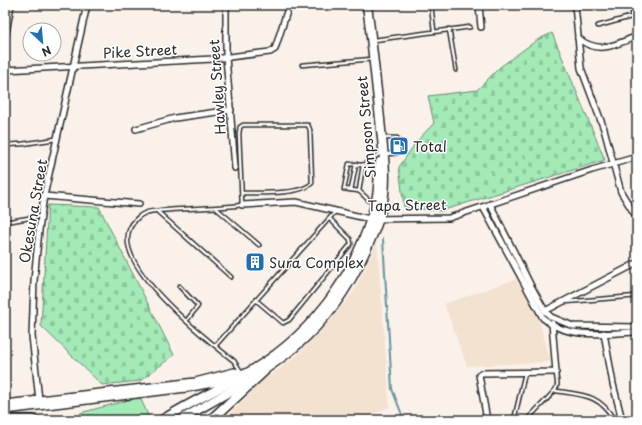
<svg xmlns="http://www.w3.org/2000/svg" width="642" height="425" viewBox="0 0 642 425" font-family="'Playpen Sans',sans-serif">
	<style>
		.built { fill: #f4e2d0 }
		.green { fill: #a3eab7; stroke: #678a71 }
		.cemetery { fill: url(#cemetery-stones); stroke: #678a71 }
		.lines { fill: none; stroke-linecap: round; stroke-linejoin: round }
		.stream { stroke: #64949b; stroke-width: 2 }
		.service-casing { stroke: #2b2b2b; stroke-width: 5.5 }
		.minor-casing { stroke: #2b2b2b; stroke-width: 8 }
		.primary-casing { stroke: #2b2b2b; stroke-width: 11 }
		.motorway-casing { stroke: #2b2b2b; stroke-width: 12 }
		.service { stroke: #fff; stroke-width: 2.5 }
		.minor { stroke: #fff; stroke-width: 5 }
		.primary { stroke: #fff; stroke-width: 8 }
		.motorway { stroke: #fff; stroke-width: 9 }
		.labels { text-anchor: middle; dominant-baseline: central; stroke-width: 3; stroke-linejoin: round; paint-order: stroke }
		.street-label { font-size: 14px; fill: #2b2b2b; stroke: #fff }
		.poi-label { font-size: 14px; fill: #2b2b2b; stroke: #fff; text-anchor: start }
	</style>
	<defs>
		<pattern id="cemetery-stones" width="16" height="16" patternUnits="userSpaceOnUse"><rect width="16" height="16" fill="#a3eab7"/><path d="M2 7V4a2 2 0 0 1 4 0v3zM10 15v-3a2 2 0 0 1 4 0v3z" fill="#8cc99e"/></pattern>
	</defs>
	<rect width="100%" height="100%" fill="#faf2ea"/>
	<filter id="ink" filterUnits="userSpaceOnUse"><feTurbulence type="fractalNoise" baseFrequency=".025" numOctaves="2"/><feDisplacementMap in="SourceGraphic" scale="8" xChannelSelector="R" yChannelSelector="G"/><feConvolveMatrix kernelMatrix="1 2 1 2 8 2 1 2 1" color-interpolation-filters="sRGB"/></filter>
	<g filter="url(#ink)">
		<g class="built">
			<polygon points="377,243 390,407 359,420 224,420 262,381 294,358 328,323 354,291"/>
			<polygon points="516,279 538,316 551,362 467,366 444,304"/>
		</g>
		<polygon class="green" points="140,397 150,420 82,420 80,413"/>
		<g class="cemetery">
			<polygon points="552,33 605,160 441,211 404,207 399,167 417,141 434,123 428,96 477,90 500,67 537,40"/>
			<polygon points="48,205 99,207 174,355 140,381 102,385 41,326"/>
		</g>
		<g class="lines">
			<g class="stream">
				<polyline points="383,239 392,389 404,420"/>
				<polyline points="5,384 6,394"/>
			</g>
			<g class="service-casing">
				<g id="service">
					<polyline points="431,5 434,31"/>
					<polyline points="598,26 634,16"/>
					<polyline points="449,29 456,70"/>
					<polyline points="374,40 470,27"/>
					<polyline points="302,65 373,59"/>
					<path d="M384,138H397L403,146C401,155 393,153 385,154"/>
					<polyline points="5,145 22,144 56,139"/>
					<polyline points="351,190 356,164"/>
					<polyline points="359,191 344,189 349,164 363,165"/>
					<polyline points="373,204 359,191 363,165 381,153"/>
					<polyline points="217,209 259,245"/>
					<polyline points="158,212 231,277"/>
					<polyline points="5,222 41,216"/>
					<polyline points="179,286 198,306 187,320"/>
					<polyline points="256,300 283,323 289,320 351,244 350,239 330,219"/>
					<polyline points="565,302 637,296"/>
					<polyline points="216,345 335,212"/>
					<path d="M240,370L234,361C207,340 112,266 130,228C133,222 139,215 145,213C153,210 162,211 169,210C194,208 218,208 242,205L239,134L240,127L243,125H308L310,130L312,183C301,195 259,193 242,193"/>
					<path d="M556,391C582,395 600,394 614,420"/>
					<polyline points="514,420 525,373"/>
					<path d="M527,420C533,412 557,391 557,386C558,382 556,377 556,373"/>
				</g>
			</g>
			<g class="minor-casing">
				<g id="minor">
					<polyline points="226,5 226,57 235,168"/>
					<polyline points="479,5 481,27"/>
					<polyline points="575,5 581,68 604,129 621,192 637,218"/>
					<polyline points="631,5 637,21"/>
					<path d="M578,38C598,55 615,45 637,36"/>
					<polyline points="5,39 11,5"/>
					<polyline points="5,70 213,59 270,52 275,49 289,5"/>
					<polyline points="136,129 175,118 231,110"/>
					<polyline points="44,196 139,204"/>
					<polyline points="490,204 531,286 545,311 551,317 573,326 637,327"/>
					<polyline points="242,205 296,202 370,219 449,218 592,170 637,157"/>
					<path d="M483,207L543,318C567,340 607,333 637,332"/>
					<polyline points="545,311 637,263"/>
					<polyline points="604,333 613,384 622,420"/>
					<polyline points="39,400 32,336 34,281 39,230 44,196 87,5"/>
					<polyline points="5,403 195,381 234,371 246,373"/>
					<polyline points="487,420 479,375 482,373 556,372 552,323"/>
				</g>
			</g>
			<g class="primary-casing">
				<g id="primary">
					<path d="M162,420C192,401 224,387 254,369C317,331 361,267 377,196C379,185 378,173 380,162"/>
					<path d="M180,420C261,373 323,345 364,254C373,235 382,216 384,194C387,169 382,144 380,119C376,81 372,43 367,5"/>
				</g>
			</g>
			<g class="motorway-casing">
				<g id="motorway">
					<polyline points="5,409 186,387 239,377"/>
					<polyline points="13,420 33,420"/>
					<polyline points="211,420 264,371"/>
				</g>
			</g>
			<use href="#service" class="service"/>
			<use href="#minor" class="minor"/>
			<use href="#primary" class="primary"/>
			<use href="#motorway" class="motorway"/>
		</g>
	</g>
	<defs>
		<g id="fuel-square" transform="scale(1)"><rect x="-9" y="-9" width="18" height="18" rx="4" fill="#1f6fb2" stroke="#fff"/><path d="M-5.5-6h7V0h2V4h1.3V-2.5L3-4.5l.8-.8L6-3V5H2.5V1h-1V6h-7ZM-4.2-4.7v3.2H.2V-4.7Z" fill="#fff"/></g>
		<g id="building-square" transform="scale(1)"><rect x="-9" y="-9" width="18" height="18" rx="4" fill="#1f6fb2" stroke="#fff"/><path d="M-4-6H4V6H1V3H-1V6H-4ZM-2.5-4.3h1.7v1.8h-1.7ZM.8-4.3h1.7v1.8H.8ZM-2.5-1h1.7V.8h-1.7ZM.8-1h1.7V.8H.8Z" fill="#fff"/></g>
	</defs>
	<g fill-rule="evenodd">
		<use href="#fuel-square" x="399" y="146"/>
		<use href="#building-square" x="255" y="262"/>
	</g>
	<g class="labels">
		<g class="street-label">
			<text transform="translate(140 51) rotate(-3)">Pike Street</text>
			<text transform="translate(217 87) rotate(-94)">Hawley Street</text>
			<text transform="translate(366 127) rotate(-95)">Simpson Street</text>
			<text transform="translate(407 205) rotate(-1)">Tapa Street</text>
			<text transform="translate(33 211) rotate(-80)">Okesuna Street</text>
		</g>
		<g class="poi-label">
			<text x="413" y="146">Total</text>
			<text x="269" y="262">Sura Complex</text>
		</g>
	</g>
	<rect width="642" height="425" fill="none" stroke="#fff" stroke-width="20"/>
	<rect x="10" y="10" width="622" height="405" fill="none" stroke="#2b2b2b" stroke-width="1.5" filter="url(#ink)"/>
	<g transform="translate(42 42) rotate(154)"><circle r="19" fill="#ffffff" stroke="#aaaaaa"/>
	<path d="M0-3L7 15L0 10L-7 15Z" fill="#1f6fb2"/>
	<text y="-6" font-size="11" font-weight="bold" text-anchor="middle" fill="#2b2b2b">N</text>
	</g>
</svg>
